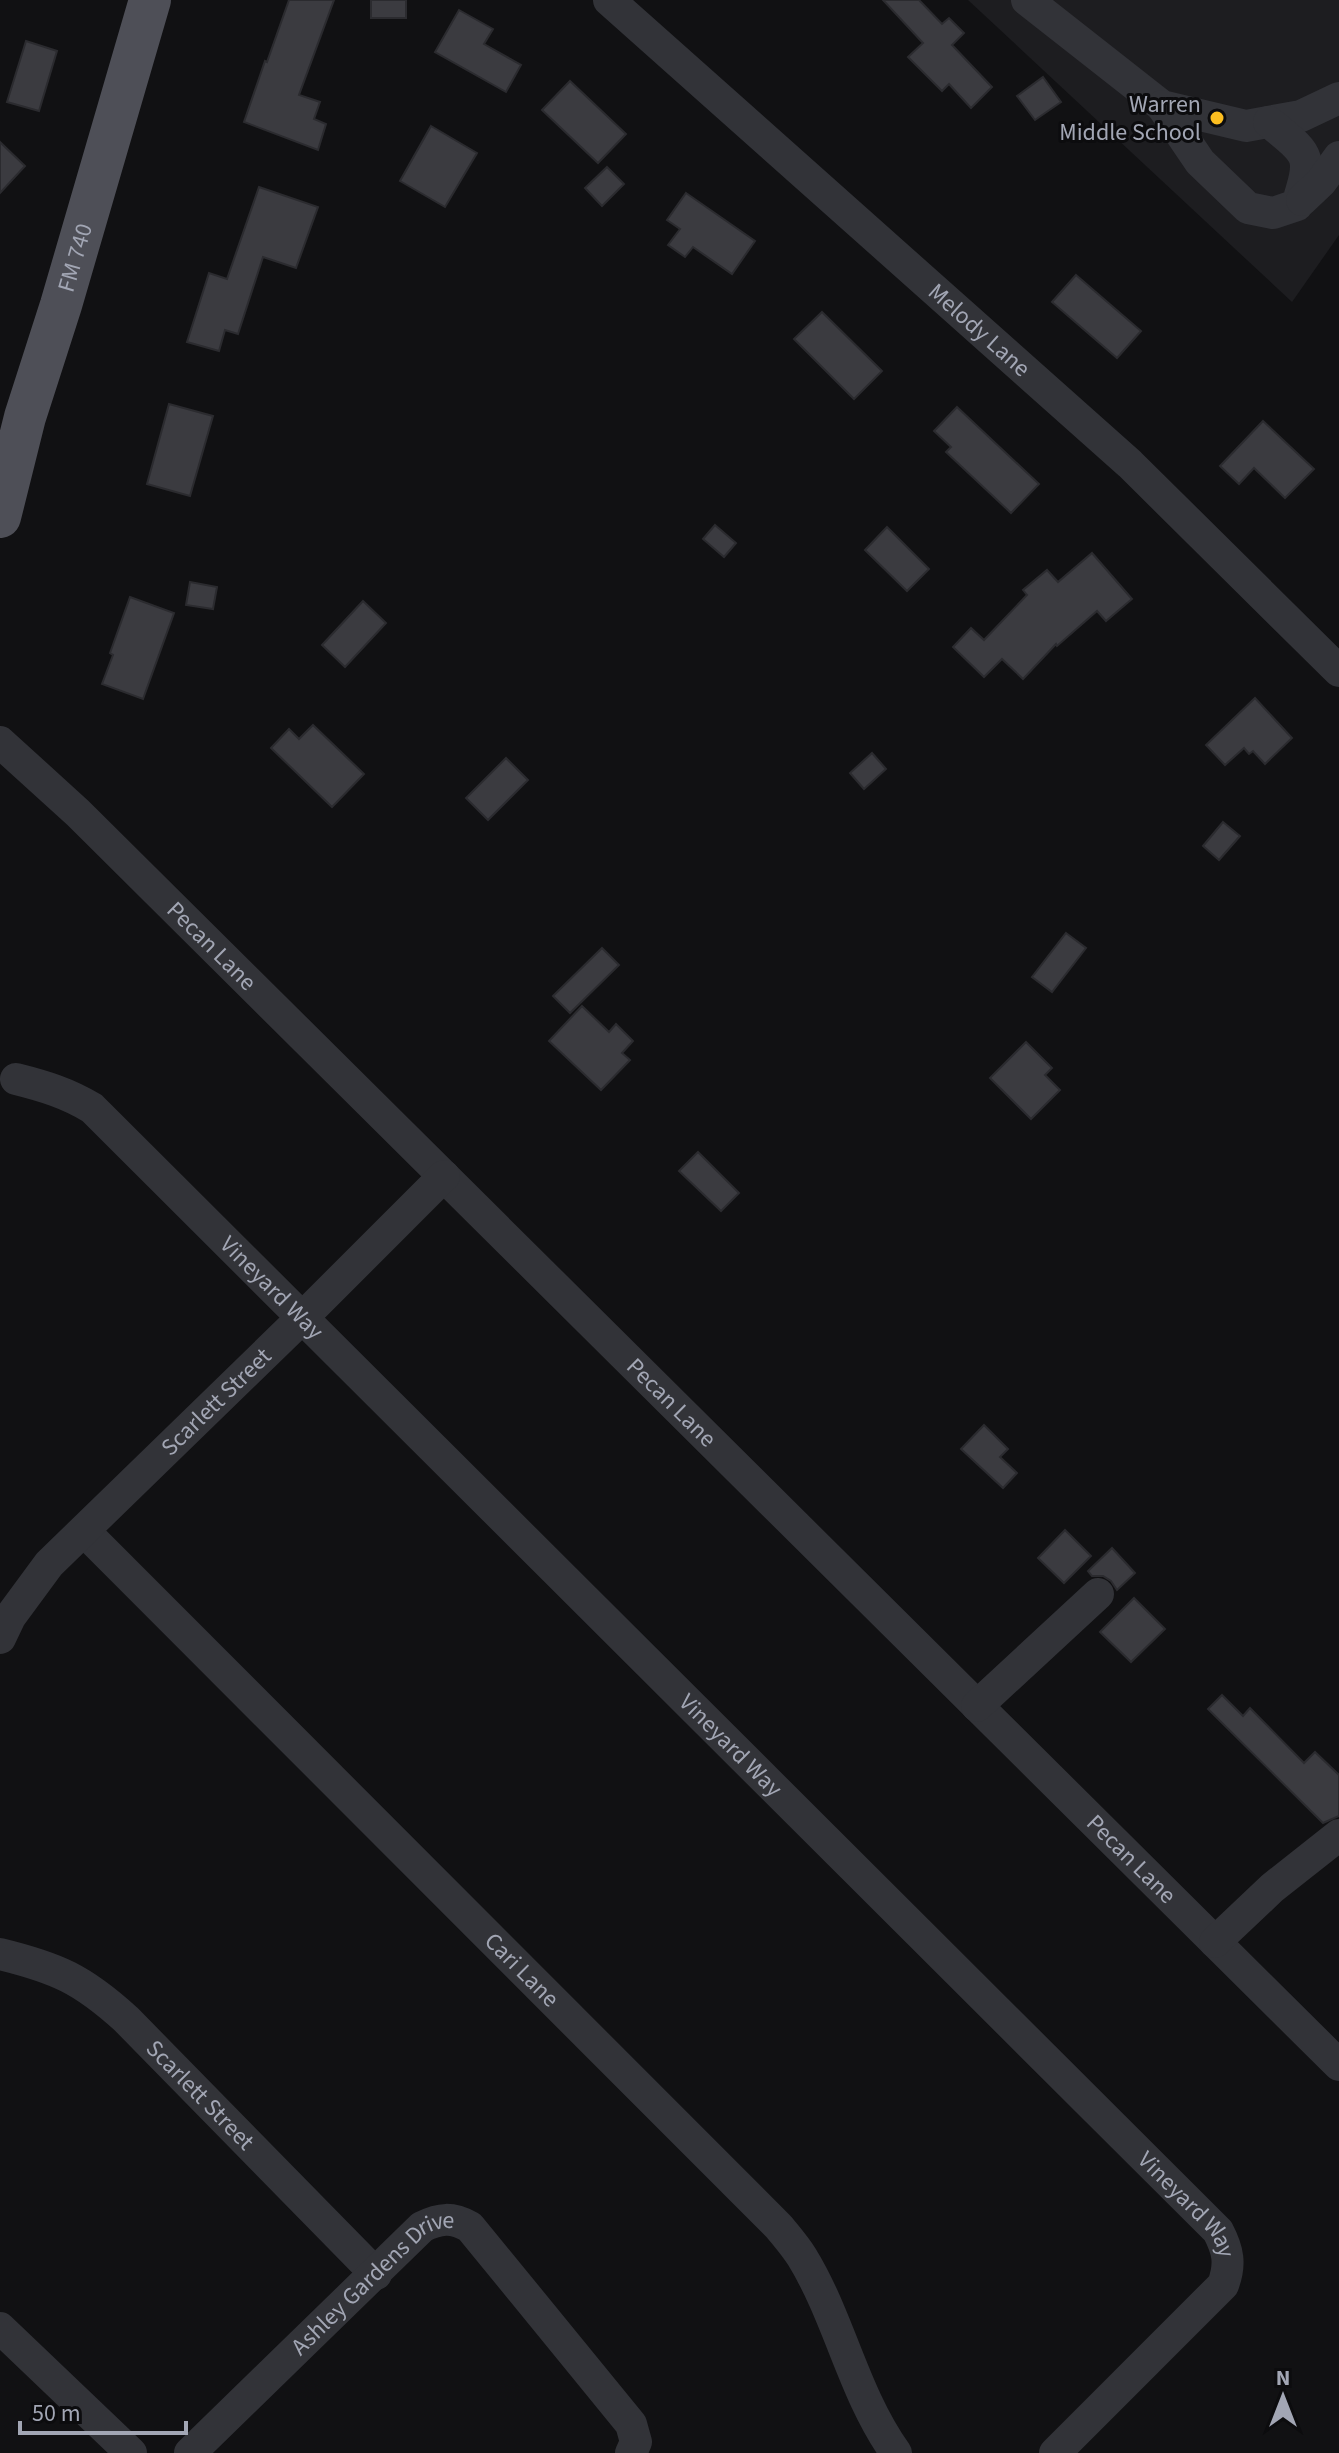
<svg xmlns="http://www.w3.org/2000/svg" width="1339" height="2453" viewBox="0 0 1339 2453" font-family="'Source Sans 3',sans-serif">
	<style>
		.built { fill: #1d1d20 }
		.building { fill: #3b3b40; stroke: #2b2b2f; stroke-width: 2 }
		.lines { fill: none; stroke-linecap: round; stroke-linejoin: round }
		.minor { stroke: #323338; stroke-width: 32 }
		.major { stroke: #4e4f57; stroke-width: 42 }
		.poi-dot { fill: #fcbe20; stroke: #0c0c0e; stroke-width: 3 }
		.labels { text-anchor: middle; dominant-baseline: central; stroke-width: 6; stroke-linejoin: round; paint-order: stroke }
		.poi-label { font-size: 24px; fill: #a2a6b4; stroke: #0c0c0e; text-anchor: end }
		.street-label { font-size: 24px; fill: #a2a6b4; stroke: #0c0c0e }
	</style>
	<rect width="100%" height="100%" fill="#111113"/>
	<polygon class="built" points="968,0 1339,0 1339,235 1292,302"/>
	<g class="building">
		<polygon points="289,0 334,0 299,95 320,102 314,119 326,124 318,150 244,122 265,61 267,62"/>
		<rect x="371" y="0" width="35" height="18"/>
		<polygon points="883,0 919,0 942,24 949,18 964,33 952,45 992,87 971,108 949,84 942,91 908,57 923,43"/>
		<polygon points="459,10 493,29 484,44 521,65 506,92 435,52"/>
		<polygon points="26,41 57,51 39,111 7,102"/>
		<polygon points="1043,77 1061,102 1035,120 1017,96"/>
		<polygon points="570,81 626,134 598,163 542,110"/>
		<polygon points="431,126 477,153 445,207 400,181"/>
		<polygon points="0,142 25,166 0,193"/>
		<polygon points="607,167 624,184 602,206 585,188"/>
		<polygon points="259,187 318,207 296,268 263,257 238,334 225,330 219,351 187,342 209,273 227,279"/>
		<polygon points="686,193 755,241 732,274 693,247 685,257 668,245 680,229 667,220"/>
		<polygon points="1076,275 1141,331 1117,358 1052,302"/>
		<polygon points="822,312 882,371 854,399 794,339"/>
		<polygon points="169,404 213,416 190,496 147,484"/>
		<polygon points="957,407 1039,484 1011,513 946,452 951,447 934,431"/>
		<polygon points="1263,421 1314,469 1285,498 1254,468 1239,484 1220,466"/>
		<polygon points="715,525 736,543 724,557 703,539"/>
		<polygon points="887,527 929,569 907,591 865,550"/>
		<polygon points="1092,553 1132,599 1106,621 1097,611 1057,646 1056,644 1023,679 1002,659 984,677 953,647 971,628 984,640 1027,595 1023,590 1047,570 1058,582"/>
		<polygon points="190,582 217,587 213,609 186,605"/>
		<polygon points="130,597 174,613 143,699 102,684 113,655 110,653"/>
		<polygon points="363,601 386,623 345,667 322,645"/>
		<polygon points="1255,698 1292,738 1265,764 1253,751 1249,754 1244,748 1225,765 1206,745"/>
		<polygon points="313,725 364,774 332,807 271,748 289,729 299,739"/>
		<polygon points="872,753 886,769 864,789 850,773"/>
		<polygon points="506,758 528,780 488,820 466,798"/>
		<polygon points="1223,822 1240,836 1219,860 1203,846"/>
		<polygon points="1066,933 1086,948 1052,992 1032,977"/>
		<polygon points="602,948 619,965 570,1013 553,996"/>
		<polygon points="582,1006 609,1032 616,1024 633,1041 622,1053 630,1060 601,1090 549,1041"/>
		<polygon points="1026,1042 1052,1068 1045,1075 1060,1090 1031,1119 990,1078"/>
		<polygon points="698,1152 739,1193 721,1211 679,1171"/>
		<polygon points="984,1425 1008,1449 1000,1457 1017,1473 1003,1488 961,1449"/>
		<polygon points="1065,1530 1091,1556 1064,1583 1038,1558"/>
		<polygon points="1112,1548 1135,1573 1117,1590 1111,1581 1103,1576 1092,1576 1088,1571"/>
		<polygon points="1134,1598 1165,1629 1131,1662 1100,1632"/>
		<polygon points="1222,1695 1243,1716 1250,1708 1304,1763 1315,1752 1339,1775 1339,1816 1323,1823 1208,1709"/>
	</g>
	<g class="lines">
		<g class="minor">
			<path id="s1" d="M609,0L1130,464L1339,671"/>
			<polyline points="1027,0 1162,106 1246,126 1301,116 1339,98"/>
			<path d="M1162,106L1200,162L1248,208L1273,213L1297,205C1313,154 1310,156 1269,122"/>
			<polyline points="1302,200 1321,182 1339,157"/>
			<path id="s2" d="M0,742L78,813L1339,2065"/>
			<path id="s3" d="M16,1079C44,1086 67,1093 92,1108L1218,2231C1228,2250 1231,2264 1223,2285L1055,2453"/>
			<path id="s4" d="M84,1531L779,2227C787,2237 795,2246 802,2257C840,2319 853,2393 896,2453"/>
			<path id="s5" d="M0,1638L10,1617L49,1564L302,1318L444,1176"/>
			<polyline points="977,1706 1098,1594"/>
			<polyline points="1215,1942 1272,1888 1339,1835"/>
			<path id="s6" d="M0,1954C57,1968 82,1979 126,2019L376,2274"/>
			<polyline points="0,2328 131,2453"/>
			<path id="s7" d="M190,2453L422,2227C440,2218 452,2217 470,2227L631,2424L636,2442L631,2453"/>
		</g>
		<path class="major" id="s8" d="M0,517L25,417L61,305L150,0"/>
	</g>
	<circle class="poi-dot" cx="1217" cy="118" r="8"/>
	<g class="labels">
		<g class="poi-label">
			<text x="1201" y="104">Warren<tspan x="1201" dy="28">Middle School</tspan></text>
		</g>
		<g class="street-label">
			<text stroke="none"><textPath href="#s8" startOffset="270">FM 740</textPath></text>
			<text stroke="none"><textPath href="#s1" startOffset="496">Melody Lane</textPath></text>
			<text stroke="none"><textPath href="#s2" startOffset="294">Pecan Lane</textPath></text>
			<text stroke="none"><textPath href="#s3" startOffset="336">Vineyard Way</textPath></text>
			<text stroke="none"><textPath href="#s5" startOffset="322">Scarlett Street</textPath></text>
			<text stroke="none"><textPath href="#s2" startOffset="942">Pecan Lane</textPath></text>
			<text stroke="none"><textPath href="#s3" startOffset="984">Vineyard Way</textPath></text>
			<text stroke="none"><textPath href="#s2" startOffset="1590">Pecan Lane</textPath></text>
			<text stroke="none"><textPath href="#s4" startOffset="620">Cari Lane</textPath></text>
			<text stroke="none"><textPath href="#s6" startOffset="250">Scarlett Street</textPath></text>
			<text stroke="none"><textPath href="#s3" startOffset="1632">Vineyard Way</textPath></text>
			<text stroke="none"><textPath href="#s7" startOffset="252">Ashley Gardens Drive</textPath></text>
		</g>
	</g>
	<g transform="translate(1283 2397)" stroke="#0c0c0e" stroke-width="6" paint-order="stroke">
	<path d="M0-6L14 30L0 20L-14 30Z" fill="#a2a6b4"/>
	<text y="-12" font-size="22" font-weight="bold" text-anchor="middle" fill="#a2a6b4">N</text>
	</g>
	<path d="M20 2421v12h166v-12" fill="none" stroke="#a2a6b4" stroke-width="4"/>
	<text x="32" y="2421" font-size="24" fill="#a2a6b4" stroke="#0c0c0e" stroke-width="6" paint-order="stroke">50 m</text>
</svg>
